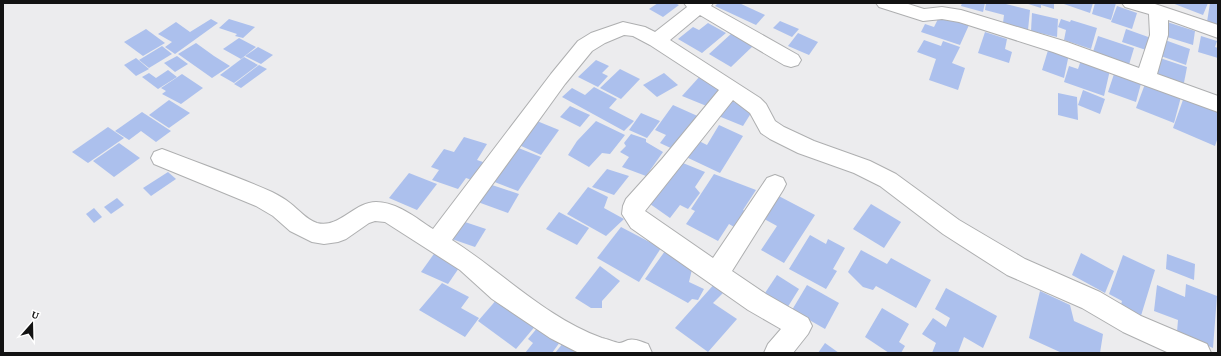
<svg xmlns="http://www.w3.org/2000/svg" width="1221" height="356" viewBox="0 0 1221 356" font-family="'Crimson Pro',serif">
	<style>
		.building { fill: #acc0ed }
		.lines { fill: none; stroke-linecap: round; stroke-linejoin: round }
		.street-casing { stroke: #aeafb0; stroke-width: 2 }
		.street { fill: #fff; fill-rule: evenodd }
	</style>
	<rect width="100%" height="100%" fill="#ececee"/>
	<g class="building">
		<polygon points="658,3 675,3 679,5 663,17 649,9"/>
		<polygon points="718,3 739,3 765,15 756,25 715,6"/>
		<polygon points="962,3 985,3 983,12 961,6"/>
		<polygon points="986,3 1002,3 1030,10 1028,30 1003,23 1004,15 985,10"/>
		<polygon points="1025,3 1054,3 1054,9 1041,5 1041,8"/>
		<polygon points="1061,3 1093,3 1090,13"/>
		<polygon points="1095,3 1116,3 1111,20 1092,14"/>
		<polygon points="1172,3 1208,3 1203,15"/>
		<polygon points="1210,3 1218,4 1218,26 1207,22"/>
		<polygon points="1117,6 1137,13 1132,29 1111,22"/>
		<polygon points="1032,13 1058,19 1057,37 1031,31"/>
		<polygon points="940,15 969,25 960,45 921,32 925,24 934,27"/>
		<polygon points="211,19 218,23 175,54 165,47 172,42 158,34 176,22 190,32"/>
		<polygon points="229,19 255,27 243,38 235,36 237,34 219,28"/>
		<polygon points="1061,19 1070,22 1071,20 1097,28 1091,49 1064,40 1066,30 1058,27"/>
		<polygon points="780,21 799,29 792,37 773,28"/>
		<polygon points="1167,22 1195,31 1193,45 1164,36"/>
		<polygon points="708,23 726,33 702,53 678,39 693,27 699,30"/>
		<polygon points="146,29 165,43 143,56 124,42"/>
		<polygon points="1126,29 1151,38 1149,51 1122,42"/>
		<polygon points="985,32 1007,39 1005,49 1012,52 1009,63 978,53"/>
		<polygon points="732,33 754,45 731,67 709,54"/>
		<polygon points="798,33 818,42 809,55 788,46"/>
		<polygon points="1098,36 1134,48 1128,68 1092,55"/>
		<polygon points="1201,36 1217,41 1215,47 1218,48 1218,58 1198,52"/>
		<polygon points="239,38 256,47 241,59 223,49"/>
		<polygon points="1162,39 1190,49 1186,65 1158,55"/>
		<polygon points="924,40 941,46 943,41 960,47 952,63 965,68 958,90 929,80 936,59 917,52"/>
		<polygon points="196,43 214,56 230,66 212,78 178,54"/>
		<polygon points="162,46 172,54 149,68 139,60"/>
		<polygon points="258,47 273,55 261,64 245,56"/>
		<polygon points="1049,47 1069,54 1064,78 1042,70"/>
		<polygon points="177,56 188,64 175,72 164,63"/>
		<polygon points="244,57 258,65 234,83 220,75"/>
		<polygon points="1157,57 1187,67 1183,88 1153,78"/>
		<polygon points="136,58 149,69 136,76 124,65"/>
		<polygon points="596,60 609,66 602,73 608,76 598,87 578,77"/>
		<polygon points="1081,60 1110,70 1104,96 1064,82 1069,66 1078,69"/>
		<polygon points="259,65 267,69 241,88 234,84"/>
		<polygon points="620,69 640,79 621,99 600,88"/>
		<polygon points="168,70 177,77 158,89 142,77 149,73 156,78"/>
		<polygon points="1115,71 1142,80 1136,102 1108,92"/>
		<polygon points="664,73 678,85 657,97 643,85"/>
		<polygon points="182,74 203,88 181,104 162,94 166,91 161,88"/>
		<polygon points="701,75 723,86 709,107 682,96"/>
		<polygon points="1145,84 1181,97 1174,123 1136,108"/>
		<polygon points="594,87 617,99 609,108 634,121 624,131 562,97 572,88 585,95"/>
		<polygon points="1083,90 1105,99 1100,114 1078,105"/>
		<polygon points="1058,93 1077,97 1078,120 1058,115"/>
		<polygon points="1184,97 1218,111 1218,137 1215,146 1173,128"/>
		<polygon points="727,99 753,110 743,126 716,115"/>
		<polygon points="169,100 190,113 169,128 149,115"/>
		<polygon points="673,105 702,118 677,151 660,143 666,135 655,130"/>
		<polygon points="570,106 590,115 580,127 560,117"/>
		<polygon points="142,112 171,131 156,142 141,131 129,140 115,131"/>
		<polygon points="641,113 660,121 647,138 629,130"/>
		<polygon points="537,121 559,130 541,155 519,145"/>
		<polygon points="596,121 625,135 610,154 602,153 589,167 568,155 577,141"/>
		<polygon points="719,125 743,136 720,173 684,156 695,139 707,145"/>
		<polygon points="108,127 124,138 88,163 72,152"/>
		<polygon points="631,134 646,139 646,142 663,152 646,176 622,167 629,157 620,152 626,146 624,143"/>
		<polygon points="464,137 487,144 477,160 486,163 475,181 466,178 458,189 432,180 439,170 431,167 444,149 454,152"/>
		<polygon points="119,143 140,158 114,177 93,161"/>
		<polygon points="516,147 541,157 518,191 492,181"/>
		<polygon points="678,161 705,172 695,187 700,193 688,209 680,205 670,218 643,199"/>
		<polygon points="607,169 629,176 614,195 592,187"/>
		<polygon points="168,172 176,179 151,196 143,188"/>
		<polygon points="409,173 437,184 417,210 389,198"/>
		<polygon points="714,174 756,190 743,210 752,214 741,231 729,224 718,241 686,224 695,211 691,209"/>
		<polygon points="486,183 519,194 508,213 475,201"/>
		<polygon points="588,187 608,197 604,208 624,219 606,236 567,214"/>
		<polygon points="773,193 815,215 784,263 761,250 777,226 757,215"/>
		<polygon points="117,198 124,205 111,214 104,207"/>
		<polygon points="871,204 901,222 884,248 853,229"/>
		<polygon points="94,208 102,217 94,223 86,214"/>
		<polygon points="559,212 589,228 577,245 546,229"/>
		<polygon points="456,219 486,229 475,247 446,237"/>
		<polygon points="621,227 661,248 639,282 597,258"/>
		<polygon points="810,235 826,244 828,239 845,248 833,269 837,271 826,289 789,269"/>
		<polygon points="861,250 887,264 891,258 931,280 916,308 876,286 873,290 863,287 848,272"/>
		<polygon points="436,251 463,262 448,284 421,272"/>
		<polygon points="665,251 693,265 689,282 704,289 698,300 692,299 688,303 645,279"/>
		<polygon points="1081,253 1114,271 1105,293 1072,275"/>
		<polygon points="1167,254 1195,264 1194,280 1166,269"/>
		<polygon points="1123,255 1155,270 1140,319 1120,308 1122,301 1109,294"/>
		<polygon points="600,266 620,281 602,301 602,308 591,308 575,298"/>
		<polygon points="777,275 799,289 784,313 761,299"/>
		<polygon points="717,281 729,287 713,303 737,319 708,352 675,328"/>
		<polygon points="442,283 469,297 461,308 479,318 465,337 419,310"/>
		<polygon points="1186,284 1217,296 1213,348 1177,332 1178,320 1154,311 1157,285 1185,297"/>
		<polygon points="807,285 839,303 825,329 792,310"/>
		<polygon points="946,288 997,316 983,348 964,337 958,353 932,353 936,343 922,334 933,318 946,327 950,318 935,309"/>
		<polygon points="1040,291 1070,305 1074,321 1103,334 1100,353 1062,353 1029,338"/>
		<polygon points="498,298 537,324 516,349 478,321"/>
		<polygon points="882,308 909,324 899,342 905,346 901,353 889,353 865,337"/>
		<polygon points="538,327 560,342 552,353 525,353 533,343 528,339"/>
		<polygon points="563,343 576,353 555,353"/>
		<polygon points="825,343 839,353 818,353"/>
	</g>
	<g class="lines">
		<g class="street-casing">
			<g id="street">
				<path d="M684,3H713L711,6L798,55L801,60L798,65L791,67L784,65L700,15L670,40L760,98L766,104L775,121L784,127L814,141L870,161L896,174L959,220L1025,259L1100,292L1141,316L1207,344L1211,353H1169L1123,332L1082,308L1007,275L943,234L880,186L854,173L798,153L770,139L761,133L750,113L733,100L645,211L713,258L767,178L775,175L783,178L786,184L783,190L732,271L766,294L808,318L812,326L808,334L793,353H764L768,344L781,329L748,310L631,228L622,214L623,206L626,199L662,159L719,90L650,45L633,36L624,35L605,43L592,51L565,84L452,240C501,271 546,318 602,338C607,339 614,342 619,343C622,343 625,341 628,340C635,338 642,342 648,344L652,353H579L550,338L492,299L460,270L385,222L375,221L369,223L346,239L338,242L324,244L312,242L290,231L273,216L256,206L154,164L151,158L154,152L162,149L170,152C203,165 239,177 272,192C278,195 285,199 290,203C299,210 307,220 317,223C339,229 354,202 376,202C397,202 416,218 433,229L551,74L578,41L591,33L623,22L645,27L655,32L687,7Z"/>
				<polygon points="876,3 905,3 924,9 942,7 961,10 1067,42 1139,68 1150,35 1149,14 1125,7 1122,3 1152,3 1218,25 1218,38 1168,20 1168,35 1157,74 1218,96 1218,112 1053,52 959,22 942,19 923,21 879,7"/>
			</g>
		</g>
		<use href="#street" class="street"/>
	</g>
	<rect width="1221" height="356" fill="none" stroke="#121212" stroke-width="8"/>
	<g transform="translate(32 324) rotate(20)" stroke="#ffffff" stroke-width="3" paint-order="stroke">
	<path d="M0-3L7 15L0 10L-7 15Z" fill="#121212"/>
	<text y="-6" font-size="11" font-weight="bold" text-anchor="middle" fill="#121212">U</text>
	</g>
</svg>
